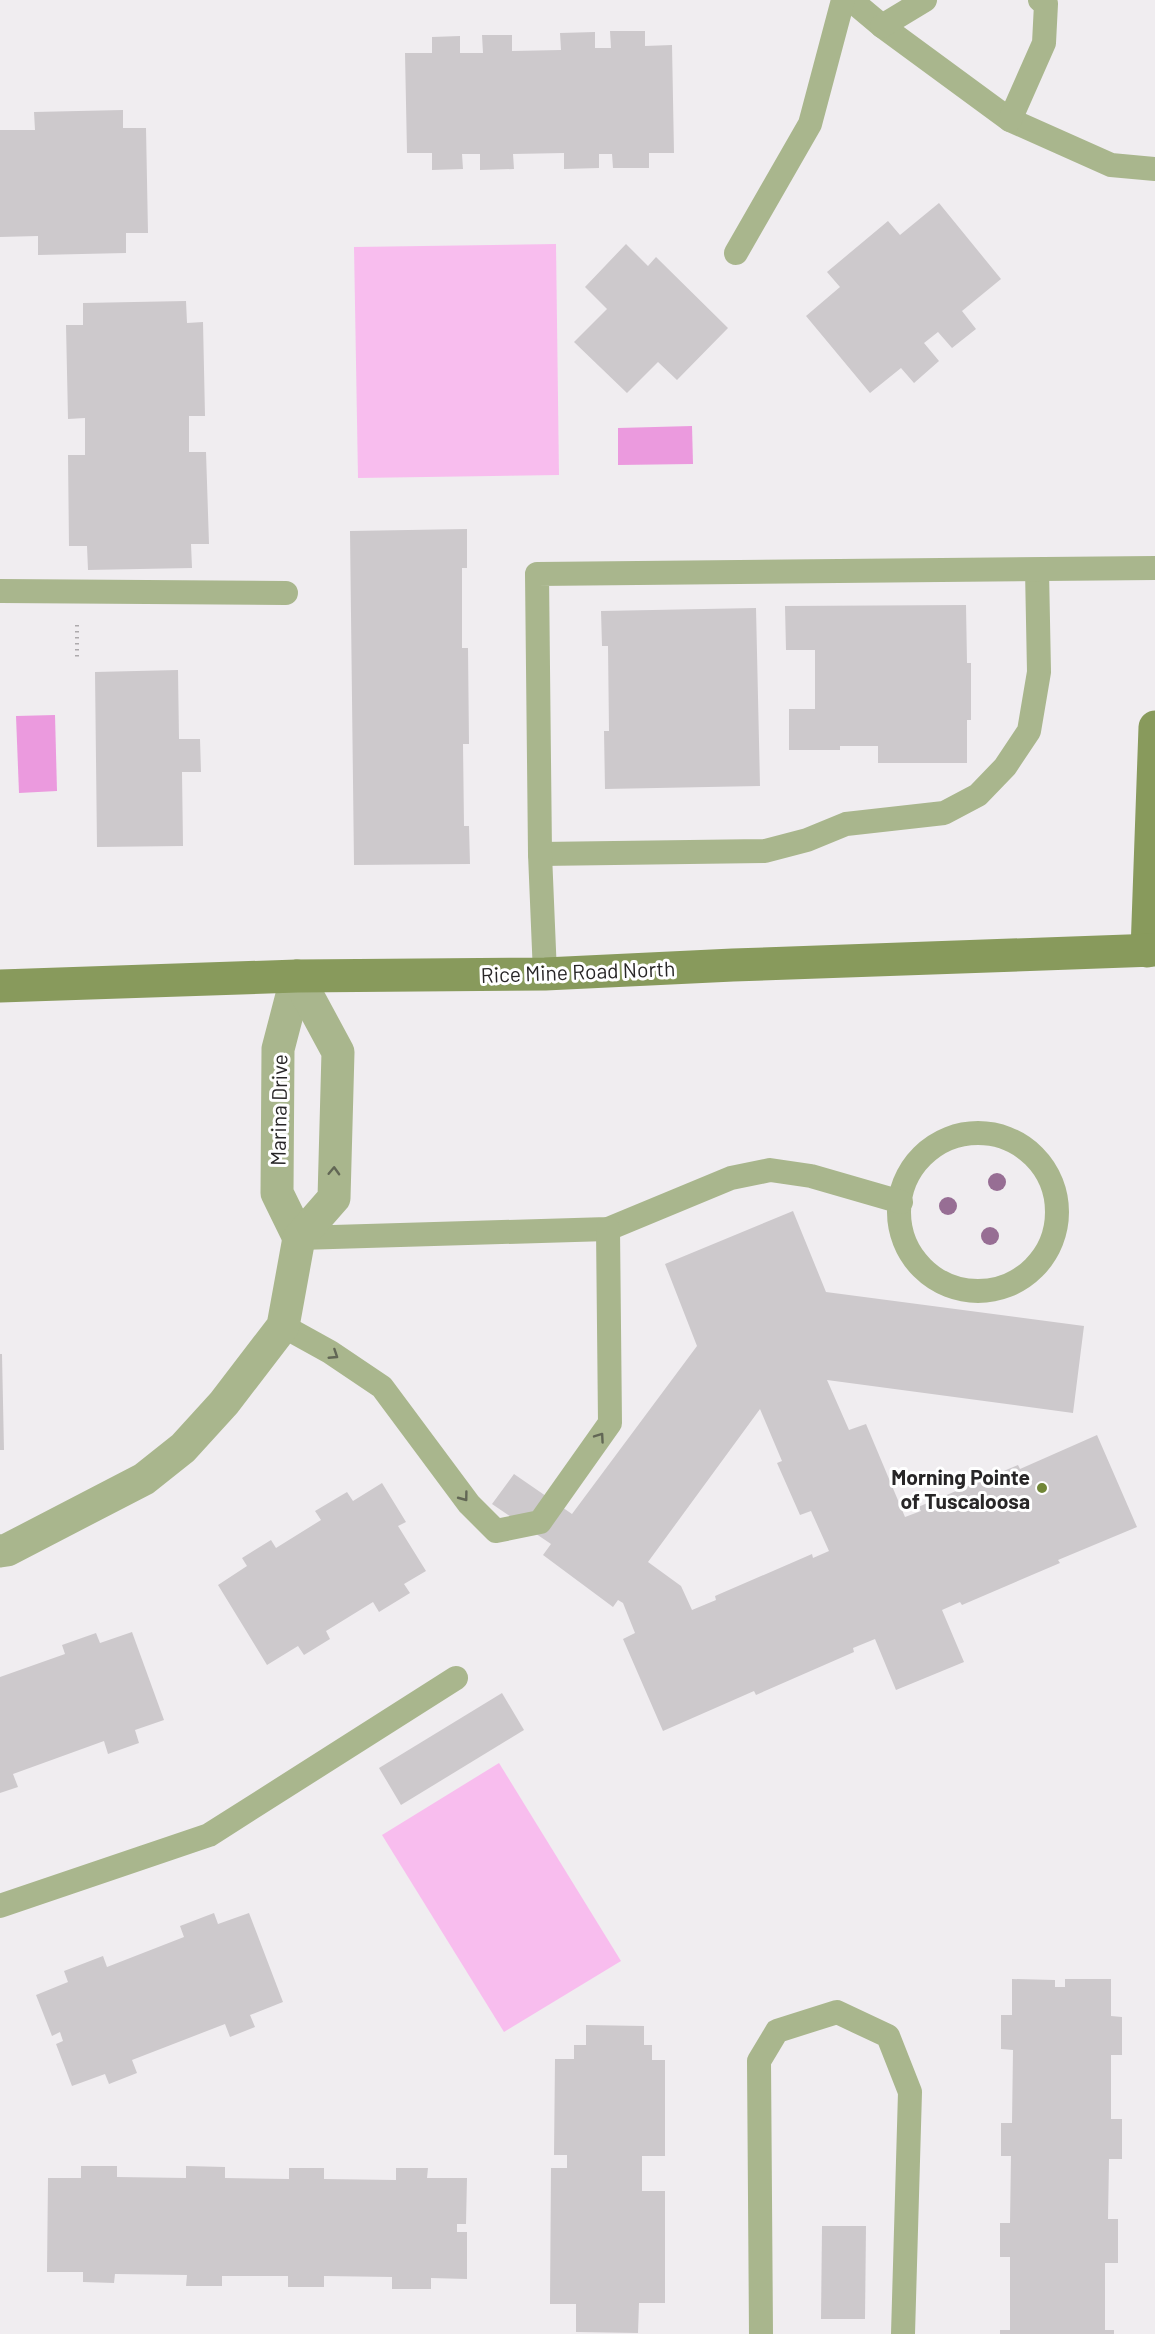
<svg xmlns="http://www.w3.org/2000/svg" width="1155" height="2334" viewBox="0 0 1155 2334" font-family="Barlow,sans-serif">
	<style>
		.green { fill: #f8bdee }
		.water { fill: #eb9ade }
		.building { fill: #cdc9cc; fill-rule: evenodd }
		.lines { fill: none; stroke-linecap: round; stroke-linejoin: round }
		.path { stroke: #adaaac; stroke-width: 4; stroke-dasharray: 1.5 4.5; stroke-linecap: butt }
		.service { stroke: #a9b68d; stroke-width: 24 }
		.minor { stroke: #a9b68d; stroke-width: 33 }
		.secondary { stroke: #889a5c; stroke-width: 33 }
		.tree { fill: #976e94 }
		.oneway { stroke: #626755 }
		.poi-dot { fill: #718637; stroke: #fff; stroke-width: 2 }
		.labels { text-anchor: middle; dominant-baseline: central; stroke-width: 6; stroke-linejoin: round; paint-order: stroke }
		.street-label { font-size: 21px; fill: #282627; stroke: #fff }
		.poi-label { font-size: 21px; font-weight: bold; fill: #282627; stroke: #fff; text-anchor: end }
	</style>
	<rect width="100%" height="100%" fill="#f0edf0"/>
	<g class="green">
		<polygon points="556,244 559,475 358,478 354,247"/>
		<polygon points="499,1763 621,1961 504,2032 382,1835"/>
	</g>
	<g class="water">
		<polygon points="692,426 693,464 618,465 618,428"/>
		<polygon points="55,715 57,791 19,793 16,716"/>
	</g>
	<g class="building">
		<polygon points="610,31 645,31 645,46 672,45 674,153 649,153 649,168 613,168 612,154 599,154 599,168 564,169 564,153 513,154 514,169 480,170 480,154 462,154 463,169 432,170 432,153 407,153 405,53 432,53 432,37 460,36 460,53 483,53 482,35 512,35 512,51 561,50 560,33 595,32 595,48 611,48"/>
		<polygon points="123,110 123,128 146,128 148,233 126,233 126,253 38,255 38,236 0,237 0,130 35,130 34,112"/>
		<polygon points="939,203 1001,279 962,311 976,329 952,348 938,332 924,343 939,361 914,383 901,368 870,393 806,316 840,287 827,272 888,221 900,235"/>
		<polygon points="626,244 648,266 656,257 728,328 677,380 658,362 627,393 574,342 607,309 585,287"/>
		<polygon points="186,301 187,323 203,322 205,416 189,416 189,452 206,452 209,544 191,544 192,568 88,570 87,546 69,546 68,455 85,455 85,418 68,419 66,325 83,325 83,303"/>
		<polygon points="467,529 467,568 462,568 462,648 468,648 469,744 463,744 464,826 469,826 470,864 354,865 350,531"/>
		<polygon points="966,605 967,663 971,663 971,720 967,720 967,763 878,763 878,746 840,746 840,750 789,750 789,709 815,709 815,650 786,650 785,606"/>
		<polygon points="756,608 760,786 605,789 604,731 609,731 608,646 602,646 601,611"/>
		<polygon points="178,670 179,739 200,739 201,772 182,772 183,846 97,847 95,672"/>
		<path d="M793,1211L826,1292L1084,1326L1073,1413L827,1380L849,1430L866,1424L905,1517L921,1511L918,1507L1018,1465L1020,1469L1097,1435L1137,1527L1058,1560L1060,1563L962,1605L960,1602L942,1610L964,1662L896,1690L875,1639L853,1648L854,1652L756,1695L754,1691L663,1731L623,1639L635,1633L623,1603L618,1600L613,1607L543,1555L551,1544L492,1504L514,1474L572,1514L697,1346L665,1264ZM760,1409L782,1461L777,1463L800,1515L811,1511L829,1551L813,1558L812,1554L715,1596L716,1600L692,1610L681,1586L648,1562Z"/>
		<polygon points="0,1354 2,1354 4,1450 0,1450"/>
		<polygon points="382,1483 406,1522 398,1526 426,1571 404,1584 410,1593 379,1612 373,1602 326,1631 330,1639 304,1655 298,1646 267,1665 218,1585 247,1566 242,1558 271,1540 276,1548 321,1520 315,1511 347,1492 353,1501"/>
		<polygon points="132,1632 164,1720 135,1730 139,1743 108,1754 104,1741 13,1774 18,1787 0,1793 0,1677 65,1654 62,1645 96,1633 100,1643"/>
		<polygon points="502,1693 524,1730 401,1805 379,1768"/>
		<polygon points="214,1913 218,1924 249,1913 283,2002 250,2015 255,2027 230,2037 225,2024 132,2060 137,2073 109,2084 105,2074 72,2086 56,2044 63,2041 60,2032 52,2036 36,1995 68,1982 64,1971 103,1956 107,1967 184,1937 180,1926"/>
		<polygon points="1012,1979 1055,1980 1055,1987 1065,1987 1065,1979 1111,1979 1111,2016 1122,2017 1122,2055 1111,2055 1111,2119 1122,2119 1122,2159 1109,2159 1108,2219 1118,2219 1118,2263 1105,2263 1105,2330 1114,2330 1114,2334 1000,2334 1000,2330 1010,2330 1010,2257 1000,2257 1000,2223 1010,2223 1011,2156 1001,2156 1001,2123 1012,2123 1013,2050 1001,2049 1001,2015 1012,2015"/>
		<polygon points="586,2025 644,2026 644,2045 652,2045 652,2060 665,2060 665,2156 642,2156 642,2191 665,2191 665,2303 639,2303 638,2333 576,2332 576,2304 550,2304 551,2168 567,2168 567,2155 554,2155 555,2059 574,2059 574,2045 586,2045"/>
		<polygon points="81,2166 117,2166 117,2177 186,2178 186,2166 225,2167 225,2178 289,2179 289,2168 324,2168 324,2179 396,2180 396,2168 428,2168 427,2178 467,2178 466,2224 457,2224 457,2232 467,2232 467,2279 431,2278 431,2289 392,2289 392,2277 324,2276 324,2287 288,2287 288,2276 222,2276 222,2286 186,2286 187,2275 115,2274 114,2283 83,2282 83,2272 47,2272 48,2178 81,2178"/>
		<polygon points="822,2226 866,2226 865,2319 821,2319"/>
	</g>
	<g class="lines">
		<polyline class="path" points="77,625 77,660"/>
		<g class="service">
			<polyline points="851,0 882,26 1010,120 1111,165 1155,169"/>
			<polyline points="882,26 925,0"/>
			<polyline points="1010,120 1044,43 1046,4 1040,0"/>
			<polyline points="736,253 810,124 843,0"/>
			<polyline points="0,591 286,593"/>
			<polyline points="540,854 765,851 807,840 846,824 944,813 978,795 1005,767 1029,731 1039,672 1037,570"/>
			<polyline points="545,974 540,854 537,574 1155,568"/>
			<circle cx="978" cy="1212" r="79"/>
			<polyline points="299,1238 608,1229 731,1178 770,1170 811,1176 901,1202"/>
			<polyline points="283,1326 330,1352 382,1387 469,1504 496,1531 540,1522 610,1423 608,1229"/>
			<polyline points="0,1906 209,1835 456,1678"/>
			<polyline points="761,2334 759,2061 777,2031 837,2012 888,2036 910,2092 903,2334"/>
		</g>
		<g class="minor">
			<polyline points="297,976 278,1049 277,1193 299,1238"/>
			<polyline points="0,1551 7,1550 144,1479 183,1448 224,1403 283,1326 299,1238 334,1198 338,1052 297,976"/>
		</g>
		<g class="secondary">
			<polyline points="1147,951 1155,727"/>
			<polyline points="0,986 297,976 545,974 733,965 1155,950"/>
		</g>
	</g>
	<g class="tree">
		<circle cx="997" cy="1182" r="9"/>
		<circle cx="948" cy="1206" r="9"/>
		<circle cx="990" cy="1236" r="9"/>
	</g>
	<defs><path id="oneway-chevron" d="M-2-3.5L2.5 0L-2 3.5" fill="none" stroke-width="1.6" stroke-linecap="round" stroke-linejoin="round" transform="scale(1.5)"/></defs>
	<g class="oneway">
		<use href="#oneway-chevron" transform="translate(334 1171) rotate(-88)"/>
		<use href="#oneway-chevron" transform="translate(334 1355) rotate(33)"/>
		<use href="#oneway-chevron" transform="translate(600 1437) rotate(-55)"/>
		<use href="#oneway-chevron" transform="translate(464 1497) rotate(53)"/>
	</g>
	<circle class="poi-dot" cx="1042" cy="1488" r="6"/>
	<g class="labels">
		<g class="street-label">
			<text transform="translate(578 971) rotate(-2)">Rice Mine Road North</text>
			<text transform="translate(278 1110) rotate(-89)">Marina Drive</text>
		</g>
		<g class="poi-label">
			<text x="1030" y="1476">Morning Pointe<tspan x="1030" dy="24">of Tuscaloosa</tspan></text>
		</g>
	</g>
</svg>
